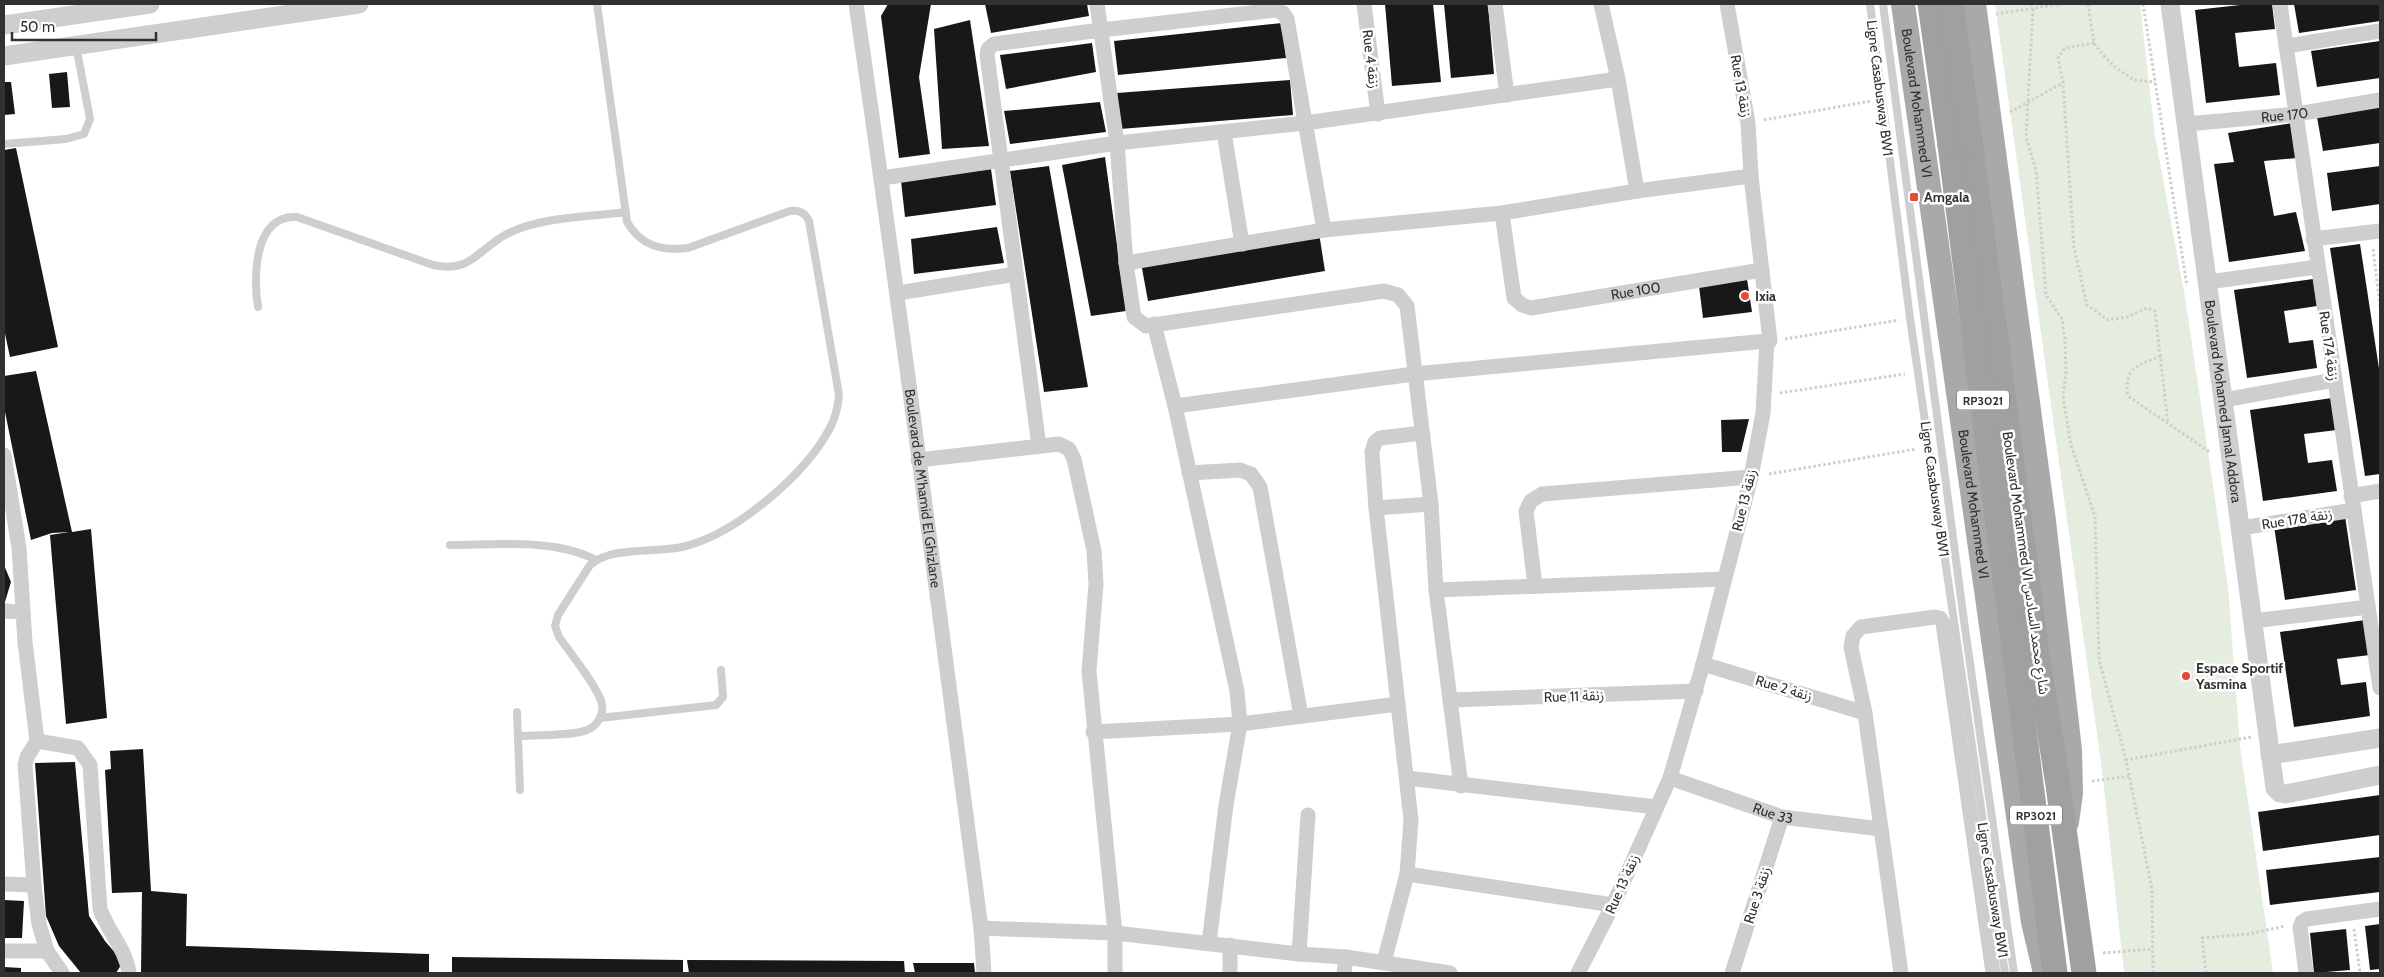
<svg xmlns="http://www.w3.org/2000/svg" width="2384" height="977" viewBox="0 0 2384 977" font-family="Cabin,'Noto Sans Arabic',sans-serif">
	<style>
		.green { fill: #e4eddf }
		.building { fill: #181818 }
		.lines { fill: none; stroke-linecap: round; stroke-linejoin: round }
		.path { stroke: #cecece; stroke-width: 3; stroke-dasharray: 2.5 2.5; stroke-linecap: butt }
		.service { stroke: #cecece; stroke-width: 8 }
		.minor { stroke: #cecece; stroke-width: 15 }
		.tertiary { stroke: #cecece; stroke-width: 19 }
		.primary { stroke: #a9a9a9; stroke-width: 24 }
		.trunk { stroke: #a0a0a0; stroke-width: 25 }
		.trunk-bridge { stroke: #a0a0a0; stroke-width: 25 }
		.poi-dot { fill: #e34b37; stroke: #fff; stroke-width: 2 }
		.labels { text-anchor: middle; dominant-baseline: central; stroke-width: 5; stroke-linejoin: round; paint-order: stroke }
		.shield { fill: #fff; stroke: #6f6f6f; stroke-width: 1 }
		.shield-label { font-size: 12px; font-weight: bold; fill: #313131 }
		.street-label { font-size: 14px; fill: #313131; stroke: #fff }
		.poi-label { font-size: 14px; font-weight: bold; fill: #313131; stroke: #fff; text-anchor: start }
	</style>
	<rect width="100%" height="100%" fill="#fff"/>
	<polygon class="green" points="1995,4 2140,4 2155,136 2185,297 2228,587 2240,746 2273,973 2124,973 2102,770"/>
	<g class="building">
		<polygon points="888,4 931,4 919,77 930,154 899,158 881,16"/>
		<polygon points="985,4 1087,4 1089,16 991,33"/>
		<polygon points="1385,4 1433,4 1441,82 1392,86"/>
		<polygon points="1444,4 1488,4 1494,74 1451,78"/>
		<polygon points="2249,4 2272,4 2275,29 2235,33 2239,67 2276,63 2280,95 2206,103 2195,10"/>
		<polygon points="2294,4 2380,4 2380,21 2299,33"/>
		<polygon points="970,20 989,146 942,149 934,29"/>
		<polygon points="1282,23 1286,58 1118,75 1114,41"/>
		<polygon points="2380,41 2380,78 2317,87 2311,51"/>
		<polygon points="1092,43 1096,72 1006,89 1000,55"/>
		<polygon points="67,72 70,107 52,108 49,74"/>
		<polygon points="1290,80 1293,115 1120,129 1117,93"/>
		<polygon points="4,82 11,82 15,114 4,115"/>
		<polygon points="1100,102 1106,132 1010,144 1004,111"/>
		<polygon points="2380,107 2380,143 2323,151 2317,117"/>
		<polygon points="2293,123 2297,158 2264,161 2274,216 2296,212 2305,251 2229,262 2214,164 2234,162 2228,133"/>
		<polygon points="16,148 58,347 10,357 4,329 4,150"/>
		<polygon points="1105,157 1126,311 1091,316 1062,165"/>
		<polygon points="1049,166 1088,387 1044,392 1010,171"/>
		<polygon points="2380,166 2380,204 2332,211 2327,173"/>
		<polygon points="991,169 996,205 905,217 901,181"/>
		<polygon points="997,227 1004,263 914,274 911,239"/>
		<polygon points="1319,233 1325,271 1148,301 1141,263"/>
		<polygon points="2360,244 2380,375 2380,474 2365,476 2330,248"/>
		<polygon points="1747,279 1752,312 1703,318 1699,286"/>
		<polygon points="2313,279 2317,306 2284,311 2289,343 2313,340 2317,368 2247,378 2234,290"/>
		<polygon points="36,371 72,532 91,529 107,718 66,724 50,535 69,532 52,533 31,540 4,407 4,376"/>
		<polygon points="2332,398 2337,430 2304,434 2308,463 2332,460 2337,491 2263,501 2250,410"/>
		<polygon points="1749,419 1741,452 1722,452 1721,420"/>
		<polygon points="2345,516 2356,590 2285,600 2274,526"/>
		<polygon points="4,565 11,582 4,605"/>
		<polygon points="2365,620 2370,655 2337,659 2341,685 2366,682 2370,716 2294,727 2280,632"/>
		<polygon points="143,749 151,891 187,894 186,946 429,954 429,973 141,973 142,892 112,893 105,770 111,769 110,751"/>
		<polygon points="75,762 89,916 105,941 123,962 116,973 81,973 59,946 46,916 35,763"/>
		<polygon points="2380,795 2380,835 2263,851 2258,812"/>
		<polygon points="2380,857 2380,892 2270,905 2266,870"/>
		<polygon points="4,900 24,901 22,938 4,938"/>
		<polygon points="2380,924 2380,969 2370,970 2365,926"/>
		<polygon points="2346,929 2350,970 2314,973 2310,933"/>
		<polygon points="452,957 683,960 683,973 452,973"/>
		<polygon points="687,960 904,961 905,973 689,973"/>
		<polygon points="913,963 974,963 975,973 915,973"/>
		<polygon points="4,967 21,968 21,973 4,973"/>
	</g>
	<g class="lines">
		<g class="path">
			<polyline points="2031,4 2033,9 2026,137 2036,170 2046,295 2062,319 2065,341 2066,374 2063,396 2071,445 2095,517 2099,660 2126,760"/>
			<polyline points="2088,4 2094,43 2103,55 2116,68 2134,80 2155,82"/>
			<polyline points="2143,4 2187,286"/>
			<polyline points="1996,14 2062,4"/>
			<polyline points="2094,43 2065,48 2058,58 2063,83 2074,248 2087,305 2108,320 2127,317 2147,308 2155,311 2168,424"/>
			<polyline points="2010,112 2063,83"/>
			<polyline points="1764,120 1871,101"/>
			<polyline points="2373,249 2380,306"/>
			<polyline points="1785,339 1899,320"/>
			<path d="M2161,356C2138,365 2123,368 2128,396L2211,453"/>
			<polyline points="1780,393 1905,374"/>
			<polyline points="1769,474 1916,449"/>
			<polyline points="2092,781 2131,776"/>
			<polyline points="2354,929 2360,973"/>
			<polyline points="2103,953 2153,949"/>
			<polyline points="2153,973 2152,889 2126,760 2251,737"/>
			<polyline points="2206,973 2202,938 2248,934 2285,926"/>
		</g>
		<g class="service">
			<polyline points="1870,4 1910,318 2005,973"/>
			<polyline points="1883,4 1964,621 2014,973"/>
			<polyline points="4,144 66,139 84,134 90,119 76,46"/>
			<path d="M258,307C253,277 254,214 297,217L433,265C470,273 477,251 505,235C537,217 588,217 626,212"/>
			<path d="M450,545C496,545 555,538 596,560"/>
			<polyline points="517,712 520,790"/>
			<polyline points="600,718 716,705 723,697 721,670"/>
			<path d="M518,736C535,735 573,736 587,730C597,726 604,715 602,705C601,691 568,650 559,637L555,626L558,615L590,565C611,546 655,553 682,547C735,535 805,475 830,428C836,417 838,406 839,395L809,221C805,212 797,209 787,212L688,248C661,251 641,246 627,222L597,4"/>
		</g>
		<g class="minor">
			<path id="s1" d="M856,4C901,311 940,620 981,928L984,973"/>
			<polyline points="1097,4 1117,143 1126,263 1134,317 1146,326 1384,291 1398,295 1407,306 1431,504 1436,590 1461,786"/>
			<polyline points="1364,4 1378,114"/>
			<polyline points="1495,4 1507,95"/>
			<polyline points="1601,4 1618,79 1637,191"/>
			<polyline points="2280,4 2380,688"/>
			<polyline points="2286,46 2380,31"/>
			<path id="s2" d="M2187,124L2297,114L2380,100"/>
			<polyline points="1224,132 1242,244"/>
			<polyline points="882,178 1117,143 1305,123 1618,79"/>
			<path id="s3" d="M1502,213L1514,298L1522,305L1531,308L1762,270"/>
			<polyline points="2313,239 2380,231"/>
			<polyline points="1126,263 1324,230 1502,213 1637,191 1751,176"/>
			<polyline points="2208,282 2317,267"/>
			<polyline points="898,293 1016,274"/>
			<polyline points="1154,324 1175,406 1237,691 1240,724 1226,805 1209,943"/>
			<polyline points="2224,400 2334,380"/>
			<polyline points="1175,406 1414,374 1767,341"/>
			<polyline points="1039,446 987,55 988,49 994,44 1101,30 1276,10 1283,13 1287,19 1324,230"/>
			<path d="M4,455L19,548L25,642L37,741L78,748L90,765L100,909C108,932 126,949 129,973"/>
			<polyline points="918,460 1059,444 1069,449 1074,459 1094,551 1096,584 1089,671 1115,933 1115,973"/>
			<polyline points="1189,473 1240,470 1251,474 1260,487 1301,716"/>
			<polyline points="2351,496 2380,491"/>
			<polyline points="1376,508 1431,504"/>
			<polyline points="2241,528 2354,510"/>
			<polyline points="1535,586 1526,511 1531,501 1542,494 1751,477"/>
			<polyline points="1436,590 1724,579"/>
			<polyline points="4,611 23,612"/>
			<polyline points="2253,621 2368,607"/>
			<polyline points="1703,664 1865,713"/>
			<polyline points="1452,700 1696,691"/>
			<polyline points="1093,732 1240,724 1398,704"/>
			<polyline points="37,741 27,757 25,765 34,885 39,924 47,951 62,973"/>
			<polyline points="1407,778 1656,807"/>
			<path id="s4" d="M1670,778L1782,817L1881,829"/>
			<polyline points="1407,874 1613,905"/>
			<polyline points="4,884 34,885"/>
			<polyline points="981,928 1115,933 1299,954 1346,957 1450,973"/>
			<polyline points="4,951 47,951"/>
			<polyline points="1299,954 1308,815"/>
			<polyline points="1384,962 1407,874 1411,820 1376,508 1372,452 1375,442 1380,438 1422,433"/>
			<polyline points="1230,973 1230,945"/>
			<polyline points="1344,973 1346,957"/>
			<polyline points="1578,973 1613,905 1670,778 1703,664 1751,477 1763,413 1767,341 1770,341 1751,176 1748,123 1727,4"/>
			<polyline points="1732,973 1782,817"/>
			<polyline points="1901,973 1865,713 1851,647 1853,636 1861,627 1935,617 1940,618 1943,623 1993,973"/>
			<polyline points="2306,973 2300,927 2302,922 2307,919 2380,909"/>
		</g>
		<g class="tertiary">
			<path id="s5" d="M2170,4L2275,788L2280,793L2286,794L2380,775"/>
			<polyline points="4,25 150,4"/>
			<polyline points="4,56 359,4"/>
			<polyline points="2270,755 2380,738"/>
		</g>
		<g class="primary">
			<path id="s6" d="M1903,4L2033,922L2045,973"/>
			<polyline points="1974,4 2044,521 2070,750 2071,793 2067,822"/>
		</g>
		<g class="trunk">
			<polyline points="1970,141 2036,646 2058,785 2084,973"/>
			<polyline points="1950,145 2055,973"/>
		</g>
		<g class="trunk-bridge">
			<polyline points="1930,4 1950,145"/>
			<polyline points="1951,4 1970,141"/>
		</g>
	</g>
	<g class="poi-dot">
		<rect x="1909" y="192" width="10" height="10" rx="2.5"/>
		<circle cx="1745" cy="296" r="5"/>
		<circle cx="2186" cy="676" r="5"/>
	</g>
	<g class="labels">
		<g class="shield">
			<rect x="1957" y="390.5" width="52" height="19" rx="4"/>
			<rect x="2010" y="805.5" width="52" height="19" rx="4"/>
		</g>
		<g class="shield-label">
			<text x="1983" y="400">RP3021</text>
			<text x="2036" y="815">RP3021</text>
		</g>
		<g class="street-label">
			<text transform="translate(1371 59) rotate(83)">Rue 4 زنقة</text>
			<text transform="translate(1741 86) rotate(80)">Rue 13 زنقة</text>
			<text transform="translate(1880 88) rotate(83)">Ligne Casabusway BW1</text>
			<text stroke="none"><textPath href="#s6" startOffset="100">Boulevard Mohammed VI</textPath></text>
			<text stroke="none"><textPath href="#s2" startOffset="98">Rue 170</textPath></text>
			<text stroke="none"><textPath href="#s3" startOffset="212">Rue 100</textPath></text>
			<text transform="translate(2329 346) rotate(82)">Rue 174 زنقة</text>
			<text stroke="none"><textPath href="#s5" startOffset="401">Boulevard Mohamed Jamal Addora</textPath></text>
			<text stroke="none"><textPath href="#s1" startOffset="489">Boulevard de M'hamid El Ghizlane</textPath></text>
			<text transform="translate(1935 489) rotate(82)">Ligne Casabusway BW1</text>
			<text transform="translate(1744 500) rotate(-76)">Rue 13 زنقة</text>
			<text stroke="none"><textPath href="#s6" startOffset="505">Boulevard Mohammed VI</textPath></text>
			<text transform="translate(2297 519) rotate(-9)">Rue 178 زنقة</text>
			<text transform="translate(2026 563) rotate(82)">Boulevard Mohammed VI شارع محمد السادس</text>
			<text transform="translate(1784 688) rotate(17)">Rue 2 زنقة</text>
			<text transform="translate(1574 696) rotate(-2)">Rue 11 زنقة</text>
			<text stroke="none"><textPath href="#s4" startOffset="109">Rue 33</textPath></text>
			<text transform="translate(1622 884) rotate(-66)">Rue 13 زنقة</text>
			<text transform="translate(1993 890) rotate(81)">Ligne Casabusway BW1</text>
			<text transform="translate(1757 895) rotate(-72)">Rue 3 زنقة</text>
		</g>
		<g class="poi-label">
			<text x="1924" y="197">Amgala</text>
			<text x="1755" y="296">Ixia</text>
			<text x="2196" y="668">Espace Sportif<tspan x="2196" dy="16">Yasmina</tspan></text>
		</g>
	</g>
	<rect width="2384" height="977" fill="none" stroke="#313131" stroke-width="10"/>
	<path d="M12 32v8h144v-8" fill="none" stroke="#313131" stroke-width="2.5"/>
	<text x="20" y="32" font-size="15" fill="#313131" stroke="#ffffff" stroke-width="4" paint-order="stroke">50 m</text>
</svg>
